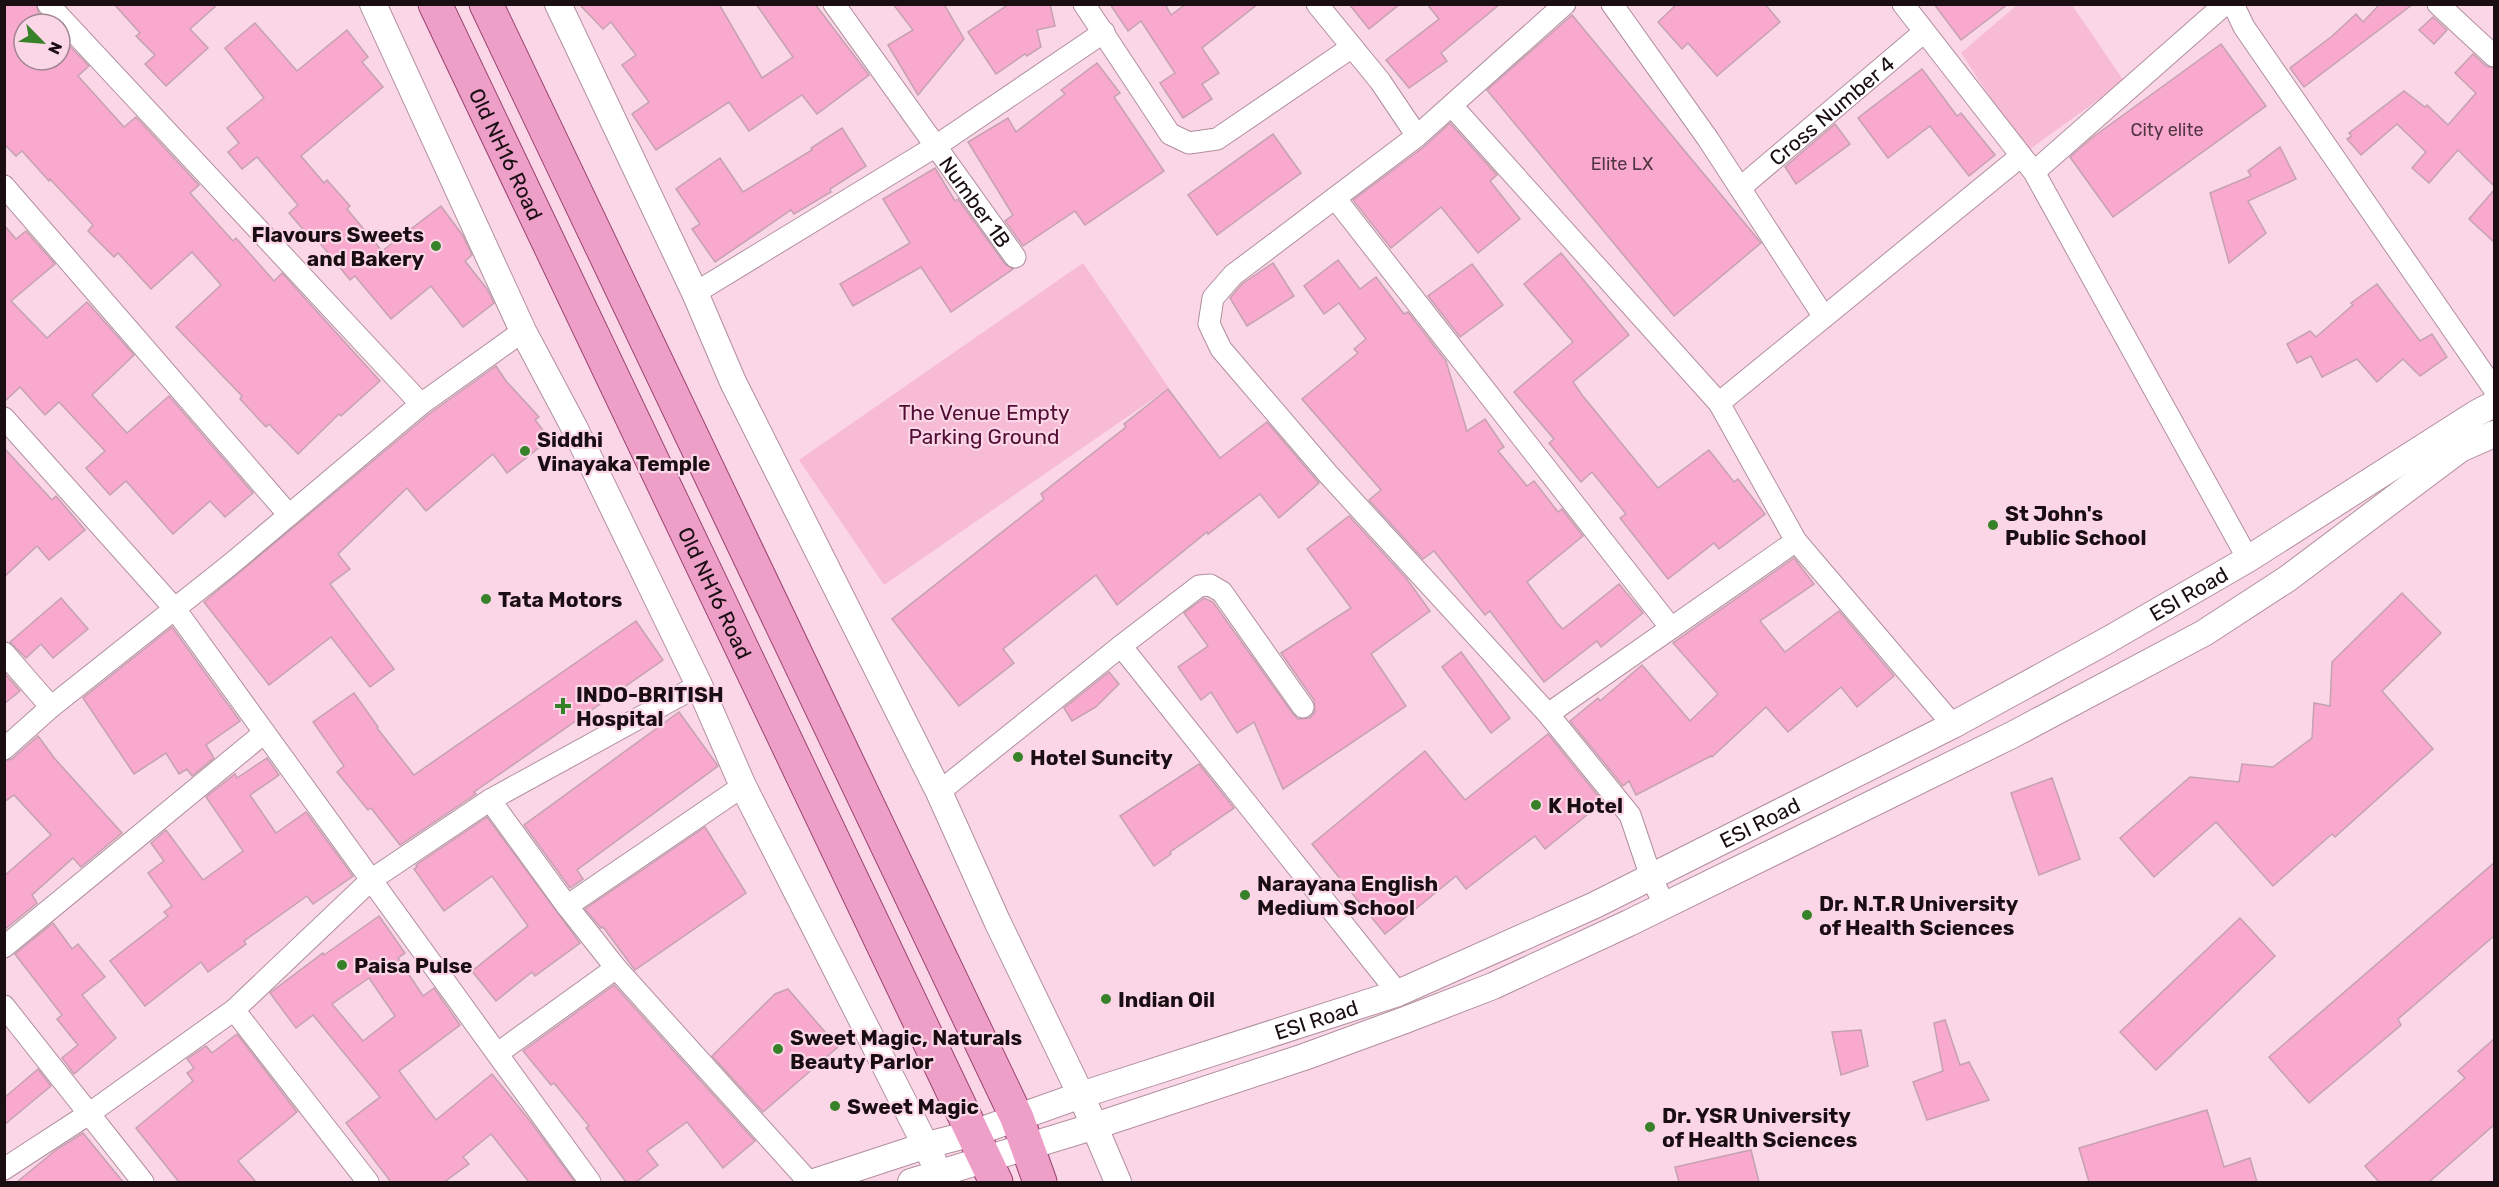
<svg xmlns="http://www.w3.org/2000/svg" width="2499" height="1187" viewBox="0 0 2499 1187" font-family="Rubik,sans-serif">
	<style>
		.green { fill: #f7bbd6 }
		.building { fill: #f8a9cd; stroke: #c5a2b1; stroke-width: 1.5; fill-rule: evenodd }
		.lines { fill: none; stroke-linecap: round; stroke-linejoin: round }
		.minor-casing { stroke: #b18f9e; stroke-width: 23 }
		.tertiary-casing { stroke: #b18f9e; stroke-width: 28 }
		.primary-casing { stroke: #9b4371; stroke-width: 35 }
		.minor { stroke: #fff; stroke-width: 21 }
		.tertiary { stroke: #fff; stroke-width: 26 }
		.primary { stroke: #ed9fc8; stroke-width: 33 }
		.poi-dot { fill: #378128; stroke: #fbd6e6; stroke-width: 2 }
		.labels { text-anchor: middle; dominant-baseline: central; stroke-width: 4.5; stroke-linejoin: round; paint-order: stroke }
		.number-label { font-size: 18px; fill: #523542 }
		.street-label { font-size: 21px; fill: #1a0e13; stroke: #fbd6e6 }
		.poi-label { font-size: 21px; font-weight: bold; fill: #1a0e13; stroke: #fbd6e6; text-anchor: start }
		.park-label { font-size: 21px; fill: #510d34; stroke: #fbd6e6 }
	</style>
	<rect width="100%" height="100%" fill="#fbd6e6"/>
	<g class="green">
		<polygon points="2017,5 2072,5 2124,81 2026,152 1961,53"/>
		<polygon points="1083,263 1169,388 884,585 799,460"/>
	</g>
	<g class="building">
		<polygon points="4,4 36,4 39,13 49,24 24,24 24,60 60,60 60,36 89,66 78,76 124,127 136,117 199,185 190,193 233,241 236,238 274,281 282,273 380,381 341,416 339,414 298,454 269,424 266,427 240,399 242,396 176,327 221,285 192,252 151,289 118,253 114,257 88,231 93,225 50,179 49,181 22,151 16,156 4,144"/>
		<polygon points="114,4 218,4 190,29 208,48 166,86 145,64 155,55 136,36 140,33"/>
		<polygon points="579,4 719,4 762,78 793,57 756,4 815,4 869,75 817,114 802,95 749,131 729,102 656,150 632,114 649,102 622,65 636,55 611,22 603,29"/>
		<polygon points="893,4 944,4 964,39 918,95 888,45 913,30"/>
		<polygon points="1009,4 1050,4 1055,26 1037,30 1041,47 1027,56 1025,54 996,74 968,32"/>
		<polygon points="1110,4 1165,4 1171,15 1186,4 1258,4 1202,48 1219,73 1202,84 1212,99 1183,118 1160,83 1175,73 1141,21 1128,31"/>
		<polygon points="1349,4 1400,4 1369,29"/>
		<polygon points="1427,4 1500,4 1441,53 1447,61 1409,88 1386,60 1439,19"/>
		<polygon points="1677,4 1765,4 1780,22 1717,76 1688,43 1682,49 1658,22"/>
		<polygon points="1934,4 2008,4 1961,40"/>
		<polygon points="2380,4 2413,4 2304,87 2290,68 2331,37 2356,14 2363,22"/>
		<polygon points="1572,15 1761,243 1674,316 1487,90"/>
		<polygon points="2433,17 2447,30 2434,44 2419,30"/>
		<polygon points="255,23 297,71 347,30 368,57 362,62 383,87 301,156 324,183 327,180 350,206 347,209 382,251 441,206 463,236 472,255 465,261 487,289 494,303 463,327 431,286 391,319 355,276 350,280 315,237 312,240 289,213 298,205 257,157 242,169 228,152 239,143 227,128 264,98 225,48"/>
		<polygon points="2221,44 2266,106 2113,217 2070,157 2093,137"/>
		<polygon points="2473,54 2486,66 2494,68 2494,186 2458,150 2429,183 2412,168 2426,152 2397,124 2361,155 2347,139 2352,136 2349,133 2404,91 2425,107 2427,105 2448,125 2476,93 2455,73"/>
		<polygon points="1097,63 1120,93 1114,97 1164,171 1085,225 1075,211 1023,246 1005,221 1013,215 968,142 1008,118 1016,132 1065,94 1061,90"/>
		<polygon points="1922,69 1957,116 1961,113 1995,155 1969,176 1930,126 1888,158 1858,118"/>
		<polygon points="1450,123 1497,175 1490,181 1520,219 1478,253 1441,207 1391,248 1353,200 1425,146"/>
		<polygon points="1835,124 1850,144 1796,184 1785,167"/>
		<polygon points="842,128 866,166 830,189 831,192 794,214 791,210 715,262 692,229 700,224 676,189 720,158 743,192 812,150 811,148"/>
		<polygon points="1273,134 1301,173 1217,235 1188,195"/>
		<polygon points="2280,147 2296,179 2248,201 2266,233 2229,263 2210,193 2251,176 2248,171"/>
		<polygon points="935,168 955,201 958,199 1005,264 1013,269 951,312 921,267 853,306 840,284 910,243 883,199"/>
		<polygon points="2494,190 2494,242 2469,219"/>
		<polygon points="4,225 16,239 26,231 55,264 11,301 47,338 87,302 134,355 92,395 127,433 169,396 253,493 225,517 210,501 173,534 126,481 110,495 86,468 105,451 59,402 45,415 20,387 4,402"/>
		<polygon points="1561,253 1629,335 1573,382 1582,395 1658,488 1709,450 1734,482 1738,479 1765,514 1719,549 1714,543 1668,579 1620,518 1626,514 1592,472 1581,482 1549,443 1554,439 1514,392 1573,342 1524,284"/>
		<polygon points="1338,260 1360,289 1376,277 1404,314 1408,312 1446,361 1467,431 1485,419 1504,447 1498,451 1527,486 1534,481 1558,512 1562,509 1583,536 1527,582 1557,623 1563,629 1619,584 1643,613 1601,647 1597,641 1544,682 1490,611 1485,615 1434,551 1423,559 1369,500 1381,490 1302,399 1358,353 1354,349 1366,339 1339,303 1324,314 1304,286"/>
		<polygon points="1273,263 1294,296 1247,326 1230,298 1242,284"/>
		<polygon points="1472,264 1503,305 1460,337 1428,296"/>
		<polygon points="2377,284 2420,341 2432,334 2447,357 2420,376 2403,359 2377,382 2357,359 2322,377 2311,356 2297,363 2287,344 2310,331 2316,337 2353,305 2351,303"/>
		<polygon points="496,366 506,381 539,417 535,420 550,439 507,473 493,454 426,511 407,488 338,554 350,569 330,584 394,669 370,687 331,637 269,685 204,602 429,414"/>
		<polygon points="1168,389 1220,458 1267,422 1319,483 1279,518 1260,494 1208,534 1207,532 1117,605 1096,575 1003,649 1014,663 959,706 892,619 1044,499 1041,494 1126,427 1124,424"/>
		<polygon points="4,448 52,500 56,496 85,530 49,560 37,546 4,577"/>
		<polygon points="1349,516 1406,578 1430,611 1371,654 1406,706 1283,789 1254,722 1237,733 1211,692 1201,700 1178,667 1208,646 1184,613 1204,598 1213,602 1293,714 1298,719 1310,718 1315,712 1314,700 1281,653 1351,608 1307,549"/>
		<polygon points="1794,558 1814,584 1760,621 1785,652 1839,611 1894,676 1857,707 1841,687 1788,732 1766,707 1712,757 1711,756 1636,795 1629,781 1623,786 1570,721 1598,698 1600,701 1642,665 1690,721 1718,694 1673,643"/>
		<polygon points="2402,593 2441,633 2382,691 2433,749 2335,837 2332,834 2273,886 2216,822 2154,877 2120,838 2190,777 2239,782 2242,764 2273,767 2312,738 2314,703 2330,706 2332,662"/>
		<polygon points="61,598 88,629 53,658 41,644 26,658 10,642"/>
		<polygon points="636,621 663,660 474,792 476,794 400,845 371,808 368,810 337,772 344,766 313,722 354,693 378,727 377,728 414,775"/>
		<polygon points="172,627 240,721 206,745 214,758 192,776 187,769 179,774 166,753 134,774 83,698"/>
		<polygon points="1461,652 1510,718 1491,733 1442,667"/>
		<polygon points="1109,672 1119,684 1096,707 1072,721 1064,708"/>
		<polygon points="4,673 20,691 4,704"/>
		<polygon points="679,712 718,766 577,870 583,879 570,888 524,825"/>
		<polygon points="1548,734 1603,802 1545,849 1535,836 1466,889 1456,876 1385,934 1312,844 1425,751 1465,800"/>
		<polygon points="38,736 55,759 122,833 81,867 73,858 32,895 37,903 4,930 4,876 51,835 14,795 4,802 4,761 12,759"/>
		<polygon points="267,758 279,775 250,795 276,833 306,812 353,876 313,904 307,896 244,941 246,944 208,972 201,962 145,1006 110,961 168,916 164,912 172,906 148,873 164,861 151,843 166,830 203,880 243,851 206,797 235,774 237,778"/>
		<polygon points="1199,764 1234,808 1170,852 1171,854 1154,866 1120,816"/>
		<polygon points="2052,778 2080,859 2039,875 2011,793"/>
		<polygon points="487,817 580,943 535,976 532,972 496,1001 472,971 528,926 492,876 444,911 414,869 417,867 416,865"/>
		<polygon points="705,827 746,893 635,970 603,927 601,928 585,909"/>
		<polygon points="2494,863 2494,936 2398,1019 2401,1025 2309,1103 2269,1057"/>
		<path d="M379,916L405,953L398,958L423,996L434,988L460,1025L399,1071L436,1120L492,1074L530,1121L575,1182H529L491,1134L463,1157L469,1164L444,1182H391L346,1123L380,1097L313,1015L296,1028L270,993L323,953L324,955ZM369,978L395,1016L363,1041L332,1004Z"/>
		<polygon points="2240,918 2275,956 2156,1070 2120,1032"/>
		<polygon points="53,923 72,949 78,944 105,977 82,995 116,1038 74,1074 62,1058 78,1045 57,1019 62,1015 15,954"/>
		<polygon points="614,985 755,1141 723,1168 687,1122 647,1151 658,1165 636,1182 626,1182 586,1128 589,1126 554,1083 551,1085 523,1051"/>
		<polygon points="788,989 838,1047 763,1112 712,1056 775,994"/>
		<polygon points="1945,1020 1960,1065 1969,1062 1989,1100 1927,1120 1913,1082 1943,1071 1934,1023"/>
		<polygon points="1861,1030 1868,1066 1841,1075 1832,1032"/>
		<polygon points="237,1034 297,1112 238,1161 256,1182 179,1182 136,1128 193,1081 187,1073 194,1068 187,1059 206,1046 212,1053"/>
		<polygon points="2494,1039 2494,1125 2429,1182 2379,1182 2365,1166 2465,1078 2458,1071"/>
		<polygon points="38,1069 51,1086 4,1125 4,1098"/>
		<polygon points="2207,1110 2224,1167 2250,1158 2257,1182 2089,1182 2079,1148"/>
		<polygon points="83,1133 123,1182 17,1182 56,1150"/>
		<polygon points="1751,1150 1759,1182 1679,1182 1675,1167"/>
	</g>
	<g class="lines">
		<g class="minor-casing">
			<g id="minor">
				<polyline points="48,4 421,404"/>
				<path id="s1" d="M834,4L1015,257"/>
				<polyline points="1084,4 1170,134 1189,143 1217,139 1352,47"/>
				<polyline points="1317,4 1380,81 1417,136"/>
				<polyline points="1565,4 1417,136 1233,275 1213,298 1209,324 1221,349 1328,474 1548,714 1630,815 1651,877 1665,906"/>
				<polyline points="1612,4 1708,139 1824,317"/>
				<polyline points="1903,4 2034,172 2248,559"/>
				<polyline points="2233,4 2244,27 2494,389"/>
				<polyline points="2438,4 2494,56"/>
				<polyline points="1452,106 1719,403 1796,541 1953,725"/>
				<polyline points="2034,172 2225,4"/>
				<polyline points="4,186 289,515"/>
				<path id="s2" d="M1740,188L1924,32"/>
				<polyline points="1335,198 1671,628"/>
				<polyline points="695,293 936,146 1104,32"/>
				<polyline points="1719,403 2021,156"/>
				<polyline points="4,418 175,609 590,1182"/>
				<polyline points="1121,646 1398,993"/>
				<polyline points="4,653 51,707"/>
				<polyline points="1548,714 1796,541"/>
				<polyline points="4,749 51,707 231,564 421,404 523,331"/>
				<polyline points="939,792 1121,646 1199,586 1210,585 1222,592 1303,707"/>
				<polyline points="490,800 567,906 616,968 809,1182"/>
				<polyline points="567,906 743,786"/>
				<polyline points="4,947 264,733"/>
				<polyline points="4,1006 143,1182"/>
				<polyline points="234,1010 368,1182"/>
				<polyline points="498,1053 616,968"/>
				<polyline points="4,1169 90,1113 234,1010 371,880 490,800 699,685"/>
			</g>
		</g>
		<g class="tertiary-casing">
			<g id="tertiary">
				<polyline points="373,4 523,331 574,427 699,685 743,786 933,1160"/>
				<polyline points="558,4 695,293 733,382 939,792 997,921 1081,1095 1118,1182"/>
				<path id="s3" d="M814,1182L927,1145L974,1133L1081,1095L1398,993L1595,905L1953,725L2108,640L2248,559L2477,413L2494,404"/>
				<polyline points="911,1182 1095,1126 1304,1057 1405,1020 1493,986 1629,923 2012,735 2204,633 2287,579 2460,449 2494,434"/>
			</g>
		</g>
		<g class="primary-casing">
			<g id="primary">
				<path id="s4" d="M435,4L996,1182"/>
				<polyline points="486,4 1017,1118 1040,1182"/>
			</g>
		</g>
		<use href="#minor" class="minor"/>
		<use href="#tertiary" class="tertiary"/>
		<use href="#primary" class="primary"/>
	</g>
	<g class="poi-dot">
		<circle cx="436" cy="246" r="6"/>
		<circle cx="525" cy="451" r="6"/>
		<circle cx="1993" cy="525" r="6"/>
		<circle cx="486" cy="599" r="6"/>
		<path d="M560 697h6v6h6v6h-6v6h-6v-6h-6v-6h6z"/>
		<circle cx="1018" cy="757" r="6"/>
		<circle cx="1536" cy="805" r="6"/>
		<circle cx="1245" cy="895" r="6"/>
		<circle cx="1807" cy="915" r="6"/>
		<circle cx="342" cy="965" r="6"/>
		<circle cx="1106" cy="999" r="6"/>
		<circle cx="778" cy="1049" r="6"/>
		<circle cx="835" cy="1106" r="6"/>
		<circle cx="1650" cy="1127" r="6"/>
	</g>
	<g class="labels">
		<g class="number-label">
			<text x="2167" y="130">City elite</text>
			<text x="1622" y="164">Elite LX</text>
		</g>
		<g class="street-label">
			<text stroke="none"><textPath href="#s2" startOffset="120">Cross Number 4</textPath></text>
			<text stroke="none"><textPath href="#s4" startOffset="166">Old NH16 Road</textPath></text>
			<text stroke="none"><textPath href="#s1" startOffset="243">Number 1B</textPath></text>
			<text stroke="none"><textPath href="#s4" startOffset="652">Old NH16 Road</textPath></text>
			<text stroke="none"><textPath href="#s3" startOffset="1500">ESI Road</textPath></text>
			<text stroke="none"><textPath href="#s3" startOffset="1014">ESI Road</textPath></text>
			<text stroke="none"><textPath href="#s3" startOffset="528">ESI Road</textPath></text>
		</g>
		<g class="poi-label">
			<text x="424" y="234" text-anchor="end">Flavours Sweets<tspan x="424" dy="24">and Bakery</tspan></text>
			<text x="537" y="439">Siddhi<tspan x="537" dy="24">Vinayaka Temple</tspan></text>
			<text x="2005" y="513">St John's<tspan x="2005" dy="24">Public School</tspan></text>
			<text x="498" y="599">Tata Motors</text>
			<text x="576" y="694">INDO-BRITISH<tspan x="576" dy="24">Hospital</tspan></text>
			<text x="1030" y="757">Hotel Suncity</text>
			<text x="1548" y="805">K Hotel</text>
			<text x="1257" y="883">Narayana English<tspan x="1257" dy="24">Medium School</tspan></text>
			<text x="1819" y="903">Dr. N.T.R University<tspan x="1819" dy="24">of Health Sciences</tspan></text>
			<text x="354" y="965">Paisa Pulse</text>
			<text x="1118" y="999">Indian Oil</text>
			<text x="790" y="1037">Sweet Magic, Naturals<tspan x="790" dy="24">Beauty Parlor</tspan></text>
			<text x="847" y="1106">Sweet Magic</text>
			<text x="1662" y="1115">Dr. YSR University<tspan x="1662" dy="24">of Health Sciences</tspan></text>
		</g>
		<g class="park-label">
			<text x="984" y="412">The Venue Empty<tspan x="984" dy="24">Parking Ground</tspan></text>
		</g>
	</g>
	<rect width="2499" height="1187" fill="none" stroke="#1a0e13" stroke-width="12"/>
	<g transform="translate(42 42) rotate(115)"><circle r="28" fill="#fbd6e6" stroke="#a18692" stroke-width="1.5"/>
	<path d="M0-4.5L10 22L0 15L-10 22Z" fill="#378128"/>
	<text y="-9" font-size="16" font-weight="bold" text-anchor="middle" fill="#1a0e13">N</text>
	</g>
</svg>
